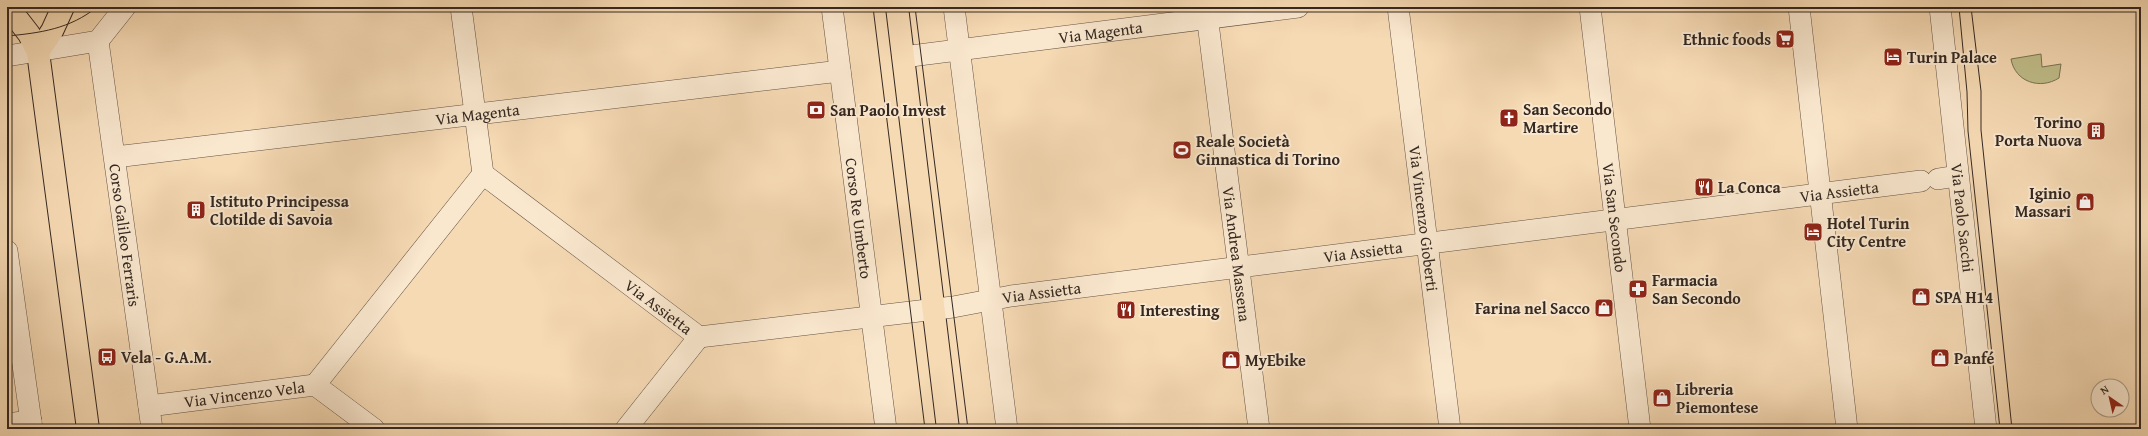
<svg xmlns="http://www.w3.org/2000/svg" width="2148" height="436" viewBox="0 0 2148 436" font-family="'Gentium Book Plus',serif">
	<style>
		.green { fill: #c0be8a; stroke: #7a7356 }
		.lines { fill: none; stroke-linecap: round; stroke-linejoin: round }
		.minor-casing { stroke: #645446; stroke-width: 22 }
		.major-casing { stroke: #342821; stroke-width: 24 }
		.minor { stroke: #f9e7ce; stroke-width: 21 }
		.major { stroke: #f6dab4; stroke-width: 22 }
		.tram { stroke: #342821; stroke-width: 1 }
		.labels { text-anchor: middle; dominant-baseline: central; stroke-width: 4; stroke-linejoin: round; paint-order: stroke }
		.street-label { font-size: 16px; fill: #342821; stroke: #f9e7ce }
		.poi-label { font-size: 16px; font-weight: bold; fill: #342821; stroke: #f9e7ce; text-anchor: start }
	</style>
	<rect width="100%" height="100%" fill="#f6dab4"/>
	<filter id="stains"><feTurbulence type="fractalNoise" baseFrequency=".005" numOctaves="4"/><feColorMatrix values="0 0 0 0 .2 0 0 0 0 .09 0 0 0 0 .02 0 0 0 .5 -.17"/></filter>
	<radialGradient id="worn" r=".72"><stop offset=".6" stop-color="#630" stop-opacity="0"/><stop offset="1" stop-color="#630" stop-opacity=".3"/></radialGradient>
	<path class="green" d="M2041,54L2042,67L2061,64L2059,78C2040,90 2015,82 2011,59Z"/>
	<g class="lines">
		<g class="minor-casing">
			<g id="minor">
				<polyline points="461,7 483,174"/>
				<path id="s1" d="M832,7L886,429"/>
				<polyline points="954,7 1007,429"/>
				<path id="s2" d="M1206,7L1259,429"/>
				<path id="s3" d="M1398,7L1450,429"/>
				<path id="s4" d="M1590,7L1640,429"/>
				<polyline points="1799,7 1847,429"/>
				<path id="s5" d="M1940,7L1986,429"/>
				<path id="s6" d="M98,41L152,429"/>
				<polyline points="7,56 98,41 125,7"/>
				<path id="s7" d="M903,57L1298,7"/>
				<path id="s8" d="M115,157L840,71"/>
				<path id="s9" d="M483,174L699,337L953,307L1011,296L1921,181"/>
				<polyline points="1938,179 1957,176"/>
				<polyline points="7,251 32,429"/>
				<polyline points="315,385 483,174"/>
				<path id="s10" d="M149,406L315,385L374,429"/>
				<polyline points="7,424 31,421"/>
				<polyline points="626,429 699,337"/>
			</g>
		</g>
		<g class="major-casing">
			<g id="major">
				<polyline points="8,7 29,34 38,52 88,429"/>
				<polyline points="897,7 948,429"/>
				<polyline points="38,52 52,31 63,7"/>
			</g>
		</g>
		<use href="#minor" class="minor"/>
		<use href="#major" class="major"/>
		<g class="tram">
			<polyline points="873,7 925,429"/>
			<polyline points="915,7 968,429"/>
			<polyline points="1959,7 1967,92 1968,131 2000,429"/>
			<polyline points="1971,7 1981,91 1981,130 2012,429"/>
			<path d="M7,36C40,33 70,29 97,7"/>
		</g>
	</g>
	<defs>
		<g id="supermarket-square" transform="scale(1)"><rect x="-9" y="-9" width="18" height="18" rx="4" fill="#8f2418" stroke="#f9e7ce"/><path d="M-6-5.5h2.5l.6 2H6L4.5 2H-2.5L-4.4-4H-6ZM-1.5 3.2a1.3 1.3 0 1 0 .1 0ZM3 3.2a1.3 1.3 0 1 0 .1 0Z" fill="#fff"/></g>
		<g id="hotel-square" transform="scale(1)"><rect x="-9" y="-9" width="18" height="18" rx="4" fill="#8f2418" stroke="#f9e7ce"/><path d="M-6-4.5h1.5V1H6V5H4.5V3h-9V5H-6ZM-4 0a1.8 1.8 0 1 1 3.6 0ZM.5 0V-2.5h3Q6-2.5 6 0Z" fill="#fff"/></g>
		<g id="bank-square" transform="scale(1)"><rect x="-9" y="-9" width="18" height="18" rx="4" fill="#8f2418" stroke="#f9e7ce"/><path d="M-6-4H6V4H-6ZM0-2.3a2.3 2.3 0 1 0 0 4.6a2.3 2.3 0 1 0 0-4.6Z" fill="#fff"/></g>
		<g id="church-square" transform="scale(1)"><rect x="-9" y="-9" width="18" height="18" rx="4" fill="#8f2418" stroke="#f9e7ce"/><path d="M-1.2-6h2.4v3.5h3.3v2.4h-3.3V6h-2.4V-.1h-3.3v-2.4h3.3Z" fill="#fff"/></g>
		<g id="building-square" transform="scale(1)"><rect x="-9" y="-9" width="18" height="18" rx="4" fill="#8f2418" stroke="#f9e7ce"/><path d="M-4-6H4V6H1V3H-1V6H-4ZM-2.5-4.3h1.7v1.8h-1.7ZM.8-4.3h1.7v1.8H.8ZM-2.5-1h1.7V.8h-1.7ZM.8-1h1.7V.8H.8Z" fill="#fff"/></g>
		<g id="stadium-square" transform="scale(1)"><rect x="-9" y="-9" width="18" height="18" rx="4" fill="#8f2418" stroke="#f9e7ce"/><path d="M0-5a6.5 5 0 1 0 0 10a6.5 5 0 1 0 0-10ZM-3.5-1.8h7v3.6h-7Z" fill="#fff"/></g>
		<g id="restaurant-square" transform="scale(1)"><rect x="-9" y="-9" width="18" height="18" rx="4" fill="#8f2418" stroke="#f9e7ce"/><path d="M-5-6h1v4h1v-4h1v4h1v-4h1v5L-1.5 .5V6h-2V.5L-5-1ZM5-6V6H3V1.5H1.5Q1.5-4 5-6Z" fill="#fff"/></g>
		<g id="shop-square" transform="scale(1)"><rect x="-9" y="-9" width="18" height="18" rx="4" fill="#8f2418" stroke="#f9e7ce"/><path d="M-5-2.5h2.3a2.7 3.5 0 0 1 5.4 0H5L5.5 6h-11ZM-1.5-2.5h3a1.5 2.3 0 0 0-3 0Z" fill="#fff"/></g>
		<g id="pharmacy-square" transform="scale(1)"><rect x="-9" y="-9" width="18" height="18" rx="4" fill="#8f2418" stroke="#f9e7ce"/><path d="M-2-6h4v4h4v4h-4v4h-4v-4h-4v-4h4Z" fill="#fff"/></g>
		<g id="bus-square" transform="scale(1)"><rect x="-9" y="-9" width="18" height="18" rx="4" fill="#8f2418" stroke="#f9e7ce"/><path d="M-5-6H5V4H4V6H2V4H-2V6H-4V4H-5ZM-3.5-4V0h7V-4ZM-3.5 1.2v1.5H-2V1.2ZM2 1.2v1.5H3.5V1.2Z" fill="#fff"/></g>
	</defs>
	<g fill-rule="evenodd">
		<use href="#supermarket-square" x="1785" y="39"/>
		<use href="#hotel-square" x="1893" y="57"/>
		<use href="#bank-square" x="816" y="110"/>
		<use href="#church-square" x="1509" y="118"/>
		<use href="#building-square" x="2096" y="131"/>
		<use href="#stadium-square" x="1182" y="150"/>
		<use href="#restaurant-square" x="1704" y="187"/>
		<use href="#shop-square" x="2085" y="202"/>
		<use href="#building-square" x="196" y="210"/>
		<use href="#hotel-square" x="1813" y="232"/>
		<use href="#pharmacy-square" x="1638" y="289"/>
		<use href="#shop-square" x="1921" y="297"/>
		<use href="#shop-square" x="1604" y="308"/>
		<use href="#restaurant-square" x="1126" y="310"/>
		<use href="#bus-square" x="107" y="357"/>
		<use href="#shop-square" x="1940" y="358"/>
		<use href="#shop-square" x="1231" y="360"/>
		<use href="#shop-square" x="1662" y="398"/>
	</g>
	<g class="labels">
		<g class="street-label">
			<text stroke="none"><textPath href="#s7" startOffset="199">Via Magenta</textPath></text>
			<text stroke="none"><textPath href="#s8" startOffset="365">Via Magenta</textPath></text>
			<text stroke="none"><textPath href="#s9" startOffset="1420">Via Assietta</textPath></text>
			<text stroke="none"><textPath href="#s1" startOffset="213">Corso Re Umberto</textPath></text>
			<text stroke="none"><textPath href="#s3" startOffset="213">Via Vincenzo Gioberti</textPath></text>
			<text stroke="none"><textPath href="#s4" startOffset="212">Via San Secondo</textPath></text>
			<text stroke="none"><textPath href="#s5" startOffset="212">Via Paolo Sacchi</textPath></text>
			<text stroke="none"><textPath href="#s6" startOffset="196">Corso Galileo Ferraris</textPath></text>
			<text stroke="none"><textPath href="#s9" startOffset="940">Via Assietta</textPath></text>
			<text stroke="none"><textPath href="#s2" startOffset="249">Via Andrea Massena</textPath></text>
			<text stroke="none"><textPath href="#s9" startOffset="616">Via Assietta</textPath></text>
			<text stroke="none"><textPath href="#s9" startOffset="220">Via Assietta</textPath></text>
			<text stroke="none"><textPath href="#s10" startOffset="96">Via Vincenzo Vela</textPath></text>
		</g>
		<g class="poi-label">
			<text x="1771" y="39" text-anchor="end">Ethnic foods</text>
			<text x="1907" y="57">Turin Palace</text>
			<text x="1523" y="109">San Secondo<tspan x="1523" dy="18">Martire</tspan></text>
			<text x="830" y="110">San Paolo Invest</text>
			<text x="2082" y="122" text-anchor="end">Torino<tspan x="2082" dy="18">Porta Nuova</tspan></text>
			<text x="1196" y="141">Reale Società<tspan x="1196" dy="18">Ginnastica di Torino</tspan></text>
			<text x="1718" y="187">La Conca</text>
			<text x="2071" y="193" text-anchor="end">Iginio<tspan x="2071" dy="18">Massari</tspan></text>
			<text x="210" y="201">Istituto Principessa<tspan x="210" dy="18">Clotilde di Savoia</tspan></text>
			<text x="1827" y="223">Hotel Turin<tspan x="1827" dy="18">City Centre</tspan></text>
			<text x="1652" y="280">Farmacia<tspan x="1652" dy="18">San Secondo</tspan></text>
			<text x="1935" y="297">SPA H14</text>
			<text x="1590" y="308" text-anchor="end">Farina nel Sacco</text>
			<text x="1140" y="310">Interesting</text>
			<text x="121" y="357">Vela - G.A.M.</text>
			<text x="1954" y="358">Panfé</text>
			<text x="1245" y="360">MyEbike</text>
			<text x="1676" y="389">Libreria<tspan x="1676" dy="18">Piemontese</tspan></text>
		</g>
	</g>
	<rect width="2148" height="436" fill="none" stroke="#f6dab4" stroke-width="24"/>
	<rect x="8" y="8" width="2132" height="420" fill="none" stroke="#342821" stroke-width="2"/>
	<rect x="12" y="12" width="2124" height="412" fill="none" stroke="#342821"/>
	<g transform="translate(2110 398) rotate(326)"><circle r="19" fill="#f9e7ce" stroke="#aa9b89"/>
	<path d="M0-3L7 15L0 10L-7 15Z" fill="#8f2418"/>
	<text y="-6" font-size="11" font-weight="bold" text-anchor="middle" fill="#342821">N</text>
	</g>
	<rect width="100%" height="100%" filter="url(#stains)"/>
	<rect width="100%" height="100%" fill="url(#worn)"/>
</svg>
